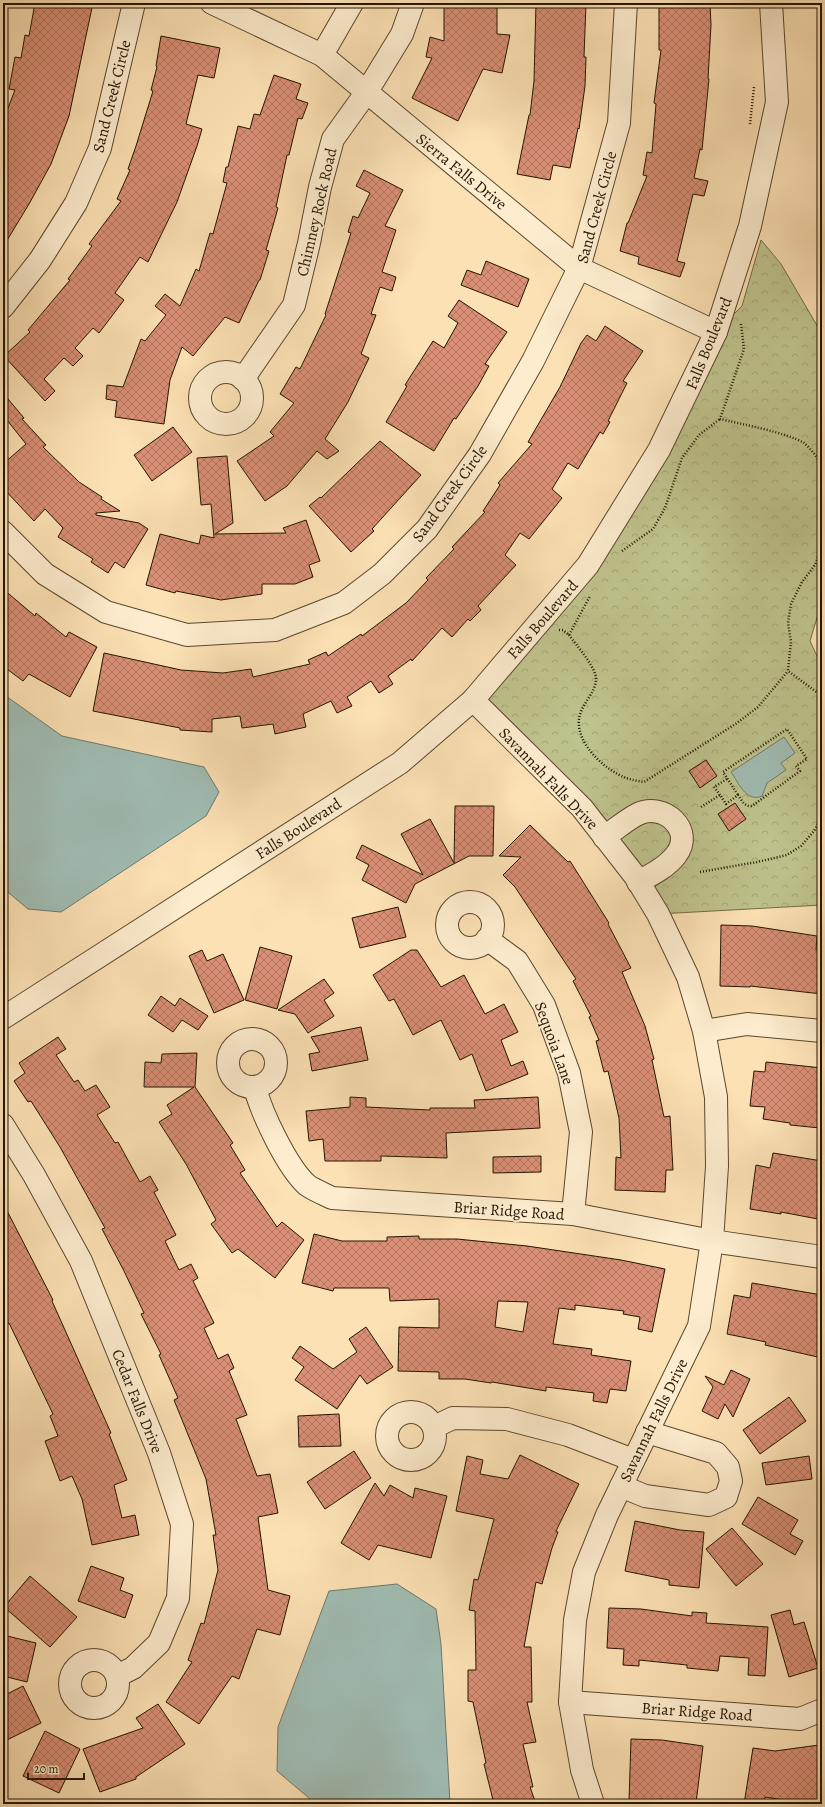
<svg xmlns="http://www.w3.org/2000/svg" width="825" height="1807" viewBox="0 0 825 1807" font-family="Alegreya,serif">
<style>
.forest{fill:url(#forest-crowns);stroke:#726c46}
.water{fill:#a0bcb3;stroke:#6e796b}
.building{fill:url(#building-cross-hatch);stroke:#241400;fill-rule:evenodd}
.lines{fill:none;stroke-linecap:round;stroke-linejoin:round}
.minor-casing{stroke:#5a472d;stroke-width:24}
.path{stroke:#241400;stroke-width:2.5;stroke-dasharray:1 2;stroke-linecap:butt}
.minor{stroke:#fdecce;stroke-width:22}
.labels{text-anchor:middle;stroke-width:3.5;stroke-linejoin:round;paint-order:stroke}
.street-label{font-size:16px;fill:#241400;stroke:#fdecce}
</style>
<defs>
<pattern id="forest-crowns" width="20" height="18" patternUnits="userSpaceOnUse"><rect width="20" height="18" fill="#bfc38d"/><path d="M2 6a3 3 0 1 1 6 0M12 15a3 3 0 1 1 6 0" fill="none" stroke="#a4a778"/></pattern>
<pattern id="building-cross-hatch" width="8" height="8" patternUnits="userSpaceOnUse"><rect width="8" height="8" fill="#da8f76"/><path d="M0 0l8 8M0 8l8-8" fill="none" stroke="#b1745e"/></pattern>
</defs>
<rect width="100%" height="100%" fill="#fce1b4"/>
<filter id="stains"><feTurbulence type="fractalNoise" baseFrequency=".005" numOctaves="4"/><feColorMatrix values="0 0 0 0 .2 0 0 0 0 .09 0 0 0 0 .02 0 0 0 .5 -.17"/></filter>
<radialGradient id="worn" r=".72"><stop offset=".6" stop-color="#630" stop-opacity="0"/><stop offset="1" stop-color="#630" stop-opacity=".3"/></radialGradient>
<polygon class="forest" points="761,240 781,264 822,334 822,601 810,641 822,667 822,905 658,914 635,876 473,700 588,565 716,332 742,306"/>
<g class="water">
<polygon points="3,694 62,736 204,767 219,792 206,816 61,912 28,909 3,888"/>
<path d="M784,737L795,753L781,763L786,770L767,783L762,796C746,803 738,782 731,772Z"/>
<polygon points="397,1584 436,1609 441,1644 450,1804 316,1804 277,1771 278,1727 329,1591"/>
</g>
<g class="building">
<polygon points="35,3 93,3 69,116 51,164 29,204 3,247 3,121 15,90 9,89 15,57 21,58 25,35 29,36"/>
<polygon points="444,3 497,3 497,34 510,35 502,73 483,69 458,121 412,98 432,58 426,57 430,37 444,41"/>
<polygon points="536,3 586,3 584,57 586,57 585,86 579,129 578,128 570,168 553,165 550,180 517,174 529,115 530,115 534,81"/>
<polygon points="659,3 710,3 711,25 708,79 709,79 702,150 700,149 694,178 708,181 704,196 693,194 677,261 685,263 680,277 638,264 639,257 620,251 627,223 628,223 647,176 643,175 647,152 652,153 656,104 654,103 661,50 659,50"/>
<polygon points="161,36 220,48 214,78 198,75 186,124 202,129 197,146 177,202 148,262 140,257 115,293 124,300 99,333 93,328 75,348 83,356 73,366 64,358 44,379 55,391 45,401 4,356 30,332 28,330 70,280 68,279 92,246 89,244 121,201 117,199 130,170 128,169 136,146 153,91 151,90 157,67 156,66"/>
<polygon points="274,75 301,84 296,99 308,103 302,119 298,118 289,155 287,155 276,207 278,208 266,250 269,251 260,280 259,280 239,323 225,317 193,356 182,347 170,380 164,424 115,417 117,401 106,399 107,385 123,387 141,339 145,341 166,315 155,306 165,294 180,306 196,269 199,271 210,233 213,234 227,183 223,182 226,167 228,167 238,126 250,129 254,114 260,115"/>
<polygon points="364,170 403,190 385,226 396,230 382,272 396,277 392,291 380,287 371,314 376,315 361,354 369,358 348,402 325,439 339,451 327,459 317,451 287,486 265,501 237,461 274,436 270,432 294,403 280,394 296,367 300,369 326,315 325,314 351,233 348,232 353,216 358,218 370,193 356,186"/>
<polygon points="486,261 529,279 518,307 461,285 467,270 481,275"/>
<polygon points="459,300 507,332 485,364 489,366 478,386 456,419 454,418 434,451 386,422 407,386 405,385 433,341 444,348 458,323 448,316"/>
<polygon points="605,326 643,351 623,381 627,383 608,421 610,422 603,434 600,432 578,469 568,463 552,489 562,498 529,539 520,533 505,555 516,565 478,606 481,610 470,621 468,619 452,637 442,628 412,661 411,659 388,676 393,684 379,693 371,681 347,697 352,706 337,713 331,701 303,714 306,727 275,734 273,724 242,728 240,716 212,719 212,732 180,730 180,728 93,711 104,653 181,670 223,673 251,669 253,677 310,664 308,660 326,652 328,656 361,634 362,636 406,603 428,580 426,578 454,549 452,547 485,512 483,511 500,485 498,483 532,444 528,442 560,387 581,343 587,335 596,341"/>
<polygon points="3,393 24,418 22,419 46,445 43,447 79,482 102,497 101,499 120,511 96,513 96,515 139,523 148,529 124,568 115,562 108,573 91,562 93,559 58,537 63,528 45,509 34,521 3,488 3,464 26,444 3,415"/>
<polygon points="173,427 192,452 152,481 134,455"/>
<polygon points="380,441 421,475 372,529 374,531 351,552 309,506 320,497 321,498"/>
<polygon points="227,456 233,523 215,534 286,533 283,528 306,520 320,561 309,565 313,577 295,584 262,584 262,594 221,600 176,591 175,593 146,585 160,534 199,544 201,535 214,538 211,504 201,505 197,458"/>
<polygon points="3,589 35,616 36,613 66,637 69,632 97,647 70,697 29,674 23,681 3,666"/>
<polygon points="706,760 717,776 700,788 689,771"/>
<polygon points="735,803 746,819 729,831 718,814"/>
<polygon points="455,806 494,806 493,856 469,856 415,884 406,903 362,880 369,865 356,858 362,845 423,875 401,834 430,819 454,863"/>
<polygon points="530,825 568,862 570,861 609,923 608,924 631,968 622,972 645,1026 654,1059 652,1060 664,1117 670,1116 673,1170 666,1170 665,1192 615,1190 616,1157 621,1158 619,1118 608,1071 604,1072 596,1041 599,1040 589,1017 591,1016 573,981 576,979 515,887 503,875 521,857 499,856"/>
<polygon points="398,907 406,937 360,948 352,918"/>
<polygon points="721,925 752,926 817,936 816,950 822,951 822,994 750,986 750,987 720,986"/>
<polygon points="260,947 292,956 277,1009 245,1000"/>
<polygon points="202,950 207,961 223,954 244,1000 214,1013 189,956"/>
<polygon points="411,950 417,950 441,987 464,975 485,1014 504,1004 518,1032 501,1040 511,1066 523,1061 528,1074 486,1091 472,1054 460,1060 441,1020 413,1035 394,999 389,1001 373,975"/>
<polygon points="324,979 334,993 324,1000 334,1016 308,1033 295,1014 278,1010"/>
<polygon points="161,996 175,1006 180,998 208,1016 198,1030 182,1020 173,1032 148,1015"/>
<polygon points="361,1027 368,1060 312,1071 309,1054 320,1052 311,1037"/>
<polygon points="58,1037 66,1049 56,1055 74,1082 78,1080 85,1091 96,1085 110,1107 97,1115 115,1143 118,1142 140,1182 150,1176 158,1190 154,1192 176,1235 165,1241 179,1270 191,1264 198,1278 193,1281 214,1323 204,1328 218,1359 228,1354 234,1368 229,1371 247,1415 236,1419 257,1476 270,1474 278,1513 258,1517 268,1590 290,1596 280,1635 257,1629 239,1679 232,1676 199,1724 166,1702 192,1662 188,1660 201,1623 204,1624 218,1570 213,1535 216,1535 206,1479 174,1400 178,1398 159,1355 161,1354 141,1314 144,1313 124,1271 102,1229 105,1228 60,1147 31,1101 28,1102 14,1081 25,1073 19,1063"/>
<polygon points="197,1053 195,1087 233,1143 230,1145 245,1170 240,1173 277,1227 282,1222 304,1240 275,1278 238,1249 232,1253 211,1224 216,1220 186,1164 159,1122 172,1114 167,1105 194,1087 144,1087 145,1062 161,1063 162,1054"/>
<polygon points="766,1062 822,1068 820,1128 790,1125 790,1123 763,1119 765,1107 750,1106 754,1071 765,1072"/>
<polygon points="350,1097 366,1098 366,1107 430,1110 430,1108 475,1108 474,1100 538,1097 540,1128 446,1133 447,1158 381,1156 381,1161 325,1161 323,1139 309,1141 306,1111 350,1107"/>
<polygon points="773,1153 822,1161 822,1197 818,1219 781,1212 781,1214 750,1209 756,1165 770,1168"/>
<polygon points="541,1156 541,1172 493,1173 493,1157"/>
<polygon points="3,1203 53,1300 52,1301 111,1433 109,1434 127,1480 114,1485 122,1518 135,1515 139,1535 92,1545 82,1499 72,1476 60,1481 45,1441 58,1436 50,1416 53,1414 9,1323 3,1326"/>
<path d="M314,1234L342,1241H387V1237L419,1236V1239H457L527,1246L621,1260L665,1269L652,1332L638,1329L640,1317L623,1314L624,1311L575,1305V1310L559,1308L553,1344L592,1349L591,1355L631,1361L626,1391L610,1389L607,1403L593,1401L594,1393L546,1387V1391L492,1382L491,1383L465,1379H439V1372L398,1371L399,1327L439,1328V1299L390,1301L389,1288H334L333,1291L302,1283ZM498,1301L528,1302L523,1332L495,1327Z"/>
<polygon points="752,1283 822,1295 822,1358 765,1345 766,1342 727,1334 734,1295 750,1298"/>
<polygon points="366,1327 393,1367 367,1384 360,1375 337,1409 295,1380 304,1367 292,1358 300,1346 333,1369 357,1352 349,1339"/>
<polygon points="731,1370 750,1379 733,1417 725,1404 718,1419 702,1411 713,1387 705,1376 724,1385"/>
<polygon points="789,1397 806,1421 760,1454 743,1430"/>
<polygon points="339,1414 341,1446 299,1447 298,1416"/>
<polygon points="354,1451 371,1478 325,1509 307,1482"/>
<polygon points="520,1455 579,1484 556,1531 558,1532 552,1548 542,1584 536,1582 524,1647 531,1647 532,1702 527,1702 536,1742 523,1744 533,1787 530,1787 536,1804 494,1804 484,1764 486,1763 473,1702 468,1701 468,1670 476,1670 475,1611 469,1610 474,1579 478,1580 494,1519 456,1511 467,1456 483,1460 480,1474 508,1479"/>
<polygon points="809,1456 812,1479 766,1485 762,1463"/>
<polygon points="375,1483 384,1496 390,1485 413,1498 415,1488 447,1496 431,1558 378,1545 369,1560 341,1543"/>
<polygon points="758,1497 798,1520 790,1534 803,1541 795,1555 742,1524"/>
<polygon points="635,1521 680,1530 704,1532 699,1588 669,1585 669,1580 625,1571"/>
<polygon points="732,1528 763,1564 736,1586 706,1549"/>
<polygon points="91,1566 124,1578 120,1590 133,1595 125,1618 78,1601"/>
<polygon points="30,1576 77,1617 50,1647 4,1607"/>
<polygon points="609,1608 641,1609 692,1616 692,1612 707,1613 706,1623 768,1627 765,1676 748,1675 749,1658 720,1656 718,1671 687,1668 687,1665 639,1660 639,1666 623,1665 624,1649 607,1648"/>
<polygon points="790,1610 794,1625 804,1622 818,1668 789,1677 771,1615"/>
<polygon points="3,1635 36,1643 27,1682 3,1676"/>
<polygon points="23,1686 41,1723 3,1742 3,1696"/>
<polygon points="158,1704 185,1744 136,1777 136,1779 100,1792 83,1749 143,1728 136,1718"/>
<polygon points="45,1731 80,1749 59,1793 23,1776"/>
<polygon points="631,1739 662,1740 703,1746 696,1803 660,1799 660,1802 629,1801"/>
<polygon points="819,1745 822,1764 822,1804 796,1804 796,1802 765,1797 764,1804 744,1804 753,1748 775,1751"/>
</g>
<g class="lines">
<g class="minor-casing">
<g id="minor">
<polyline points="212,3 322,55 579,268 716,332"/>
<polyline points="322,55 352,3"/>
<polyline points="3,307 40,260 76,203 100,148 134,3"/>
<circle cx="226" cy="398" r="26"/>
<polyline points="243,379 294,305 309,243 320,187 333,139 366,93 402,34 413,3"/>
<polyline points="3,532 45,574 106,612 187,635 275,630 344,603 382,574 427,529 480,454 533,361 579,268 619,123 626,3"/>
<polyline points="473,700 582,808 635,876 658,914 688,977 704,1031 716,1097 717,1166 712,1241 699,1326 607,1515 584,1572 575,1620 570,1702 582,1770 593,1804"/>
<path d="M604,837C615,830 626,820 638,814C664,802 695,830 676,855C667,867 651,875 638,882"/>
<circle cx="470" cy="925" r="23"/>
<polyline points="487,939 517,961 544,1005 569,1073 581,1132 573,1214"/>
<polyline points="3,1018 400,763 473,700 588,565 659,450 716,332 750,226 777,102 771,3"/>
<polyline points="704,1031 747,1024 822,1031"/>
<circle cx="252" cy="1063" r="24"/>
<path d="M255,1088C262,1114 287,1167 307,1185C314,1190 324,1194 332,1198L573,1214L712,1241L822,1257"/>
<polyline points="3,1125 34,1175 81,1261 159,1453 182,1524 178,1598 159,1643 133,1668 117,1676"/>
<circle cx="411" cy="1436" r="24"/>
<polyline points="434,1427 453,1418 507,1419 568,1435 633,1460"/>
<polyline points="621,1486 645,1496 709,1505 726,1497 731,1481 728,1467 716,1453 647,1432"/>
<circle cx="94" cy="1684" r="24"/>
<polyline points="570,1702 800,1719 822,1710"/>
</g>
</g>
<g class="path">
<polyline points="750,124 754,87"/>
<path d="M741,324L744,349L720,419C741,424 788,433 804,443C811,449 820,460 822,468"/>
<polyline points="822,546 815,565 802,582 791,604 788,623 791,641 788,671 822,696"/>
<polyline points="622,551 653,529 665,508 682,458 699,435 720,419"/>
<polyline points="559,630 563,630 569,635 590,596"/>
<path d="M569,635C576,645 597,668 596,680C595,694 581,704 579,719C576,744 605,770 626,778C632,780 638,781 644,782L737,723L758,707L788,671"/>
<polyline points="720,795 714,787 727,779"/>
<path d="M701,807L720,795L726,804L738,795C742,801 745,807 752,806L800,771L796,766L807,759L787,729L723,772L738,795"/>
<polyline points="700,872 757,862 787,855 801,846 814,831 822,817"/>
</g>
<use href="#minor" class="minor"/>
</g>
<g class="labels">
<g class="street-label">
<text transform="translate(111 96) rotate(-76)" y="6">Sand Creek Circle</text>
<text transform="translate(462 171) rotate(39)" y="6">Sierra Falls Drive</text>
<text transform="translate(596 207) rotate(-75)" y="6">Sand Creek Circle</text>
<text transform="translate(316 212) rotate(-77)" y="6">Chimney Rock Road</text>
<text transform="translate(708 343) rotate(-68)" y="6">Falls Boulevard</text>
<text transform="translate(449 493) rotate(-54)" y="6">Sand Creek Circle</text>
<text transform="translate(542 619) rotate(-49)" y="6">Falls Boulevard</text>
<text transform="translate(549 778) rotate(46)" y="6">Savannah Falls Drive</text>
<text transform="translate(298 828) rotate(-33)" y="6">Falls Boulevard</text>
<text transform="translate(555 1043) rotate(70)" y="6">Sequoia Lane</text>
<text transform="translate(509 1210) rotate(4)" y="6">Briar Ridge Road</text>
<text transform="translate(138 1401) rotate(68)" y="6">Cedar Falls Drive</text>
<text transform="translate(653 1420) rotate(-64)" y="6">Savannah Falls Drive</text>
<text transform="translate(697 1711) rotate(4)" y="6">Briar Ridge Road</text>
</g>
</g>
<rect width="825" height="1807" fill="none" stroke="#fce1b4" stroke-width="16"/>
<rect x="4" y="4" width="817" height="1799" fill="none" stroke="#241400" stroke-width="2"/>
<rect x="8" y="8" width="809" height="1791" fill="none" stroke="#241400"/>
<path d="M28 1773v6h56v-6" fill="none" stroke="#241400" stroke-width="2"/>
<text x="34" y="1773" font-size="12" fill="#241400" stroke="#fdecce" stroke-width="3" paint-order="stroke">20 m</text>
<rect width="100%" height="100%" filter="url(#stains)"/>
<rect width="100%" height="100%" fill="url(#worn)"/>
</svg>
